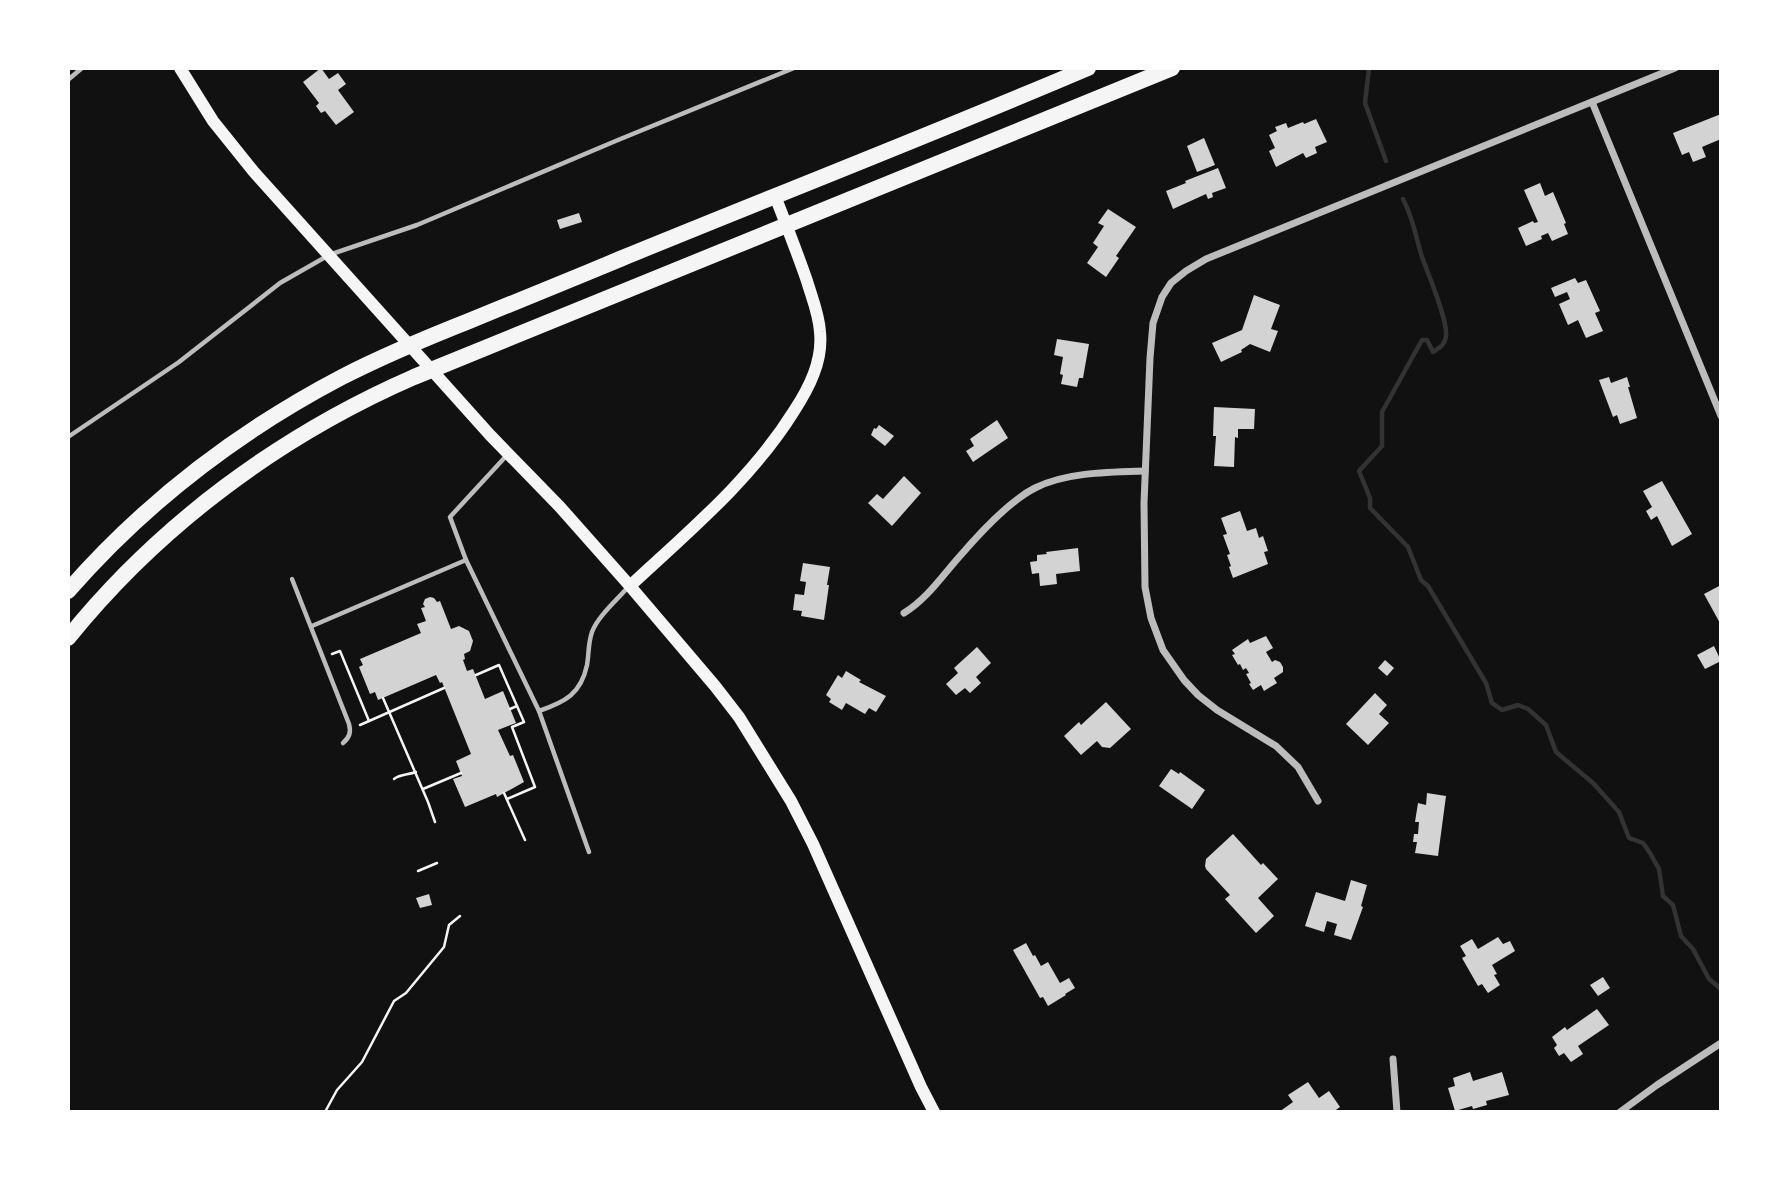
<svg xmlns="http://www.w3.org/2000/svg" width="1789" height="1180" viewBox="0 0 1789 1180" font-family="Spectral,serif">
<style>
.lines{fill:none;stroke-linecap:round;stroke-linejoin:round}
.stream{stroke:#333;stroke-width:4.5}
.building{fill:#d3d3d3}
.path{stroke:#f5f5f5;stroke-width:2.5}
.service{stroke:#bcbcbc;stroke-width:4.5}
.minor{stroke:#bcbcbc;stroke-width:7}
.secondary{stroke:#f5f5f5;stroke-width:12}
.trunk{stroke:#f5f5f5;stroke-width:16}
</style>
<rect width="100%" height="100%" fill="#111"/>
<g class="lines">
<g class="stream">
<polyline points="1369,68 1365,103 1386,161"/>
<path d="M1403,199C1414,220 1415,235 1422,257C1428,274 1448,320 1446,336C1445,345 1439,348 1433,352L1427,340H1422L1382,412V446L1359,471L1370,498V508L1408,547L1421,580L1428,586L1486,683L1492,703L1502,710L1518,705L1528,709L1546,725L1556,752L1593,783L1619,812L1629,838L1643,843L1650,853L1659,869L1663,896L1673,905L1681,936L1693,949L1709,979L1721,989"/>
</g>
</g>
<g class="building">
<polygon points="321,68 329,79 338,73 346,84 338,90 354,112 336,125 325,111 321,113 316,106 319,103 303,82"/>
<polygon points="1721,114 1721,139 1702,147 1706,157 1693,162 1689,152 1682,155 1673,133"/>
<polygon points="1316,119 1327,142 1315,147 1317,153 1306,158 1303,153 1276,167 1269,151 1275,148 1269,135 1277,131 1275,127 1286,123 1288,128 1303,122 1304,124"/>
<polygon points="1204,138 1215,165 1197,172 1187,146"/>
<polygon points="1218,168 1226,188 1212,193 1213,197 1208,199 1206,194 1173,209 1166,191 1186,183 1185,181"/>
<polygon points="1540,183 1545,196 1553,192 1566,223 1564,224 1568,234 1552,241 1548,233 1541,236 1542,239 1526,246 1518,228 1533,221 1534,223 1538,222 1524,190"/>
<polygon points="1108,209 1136,227 1116,256 1119,258 1106,277 1087,263 1098,247 1093,243 1104,226 1098,223"/>
<polygon points="579,213 582,222 560,229 557,220"/>
<polygon points="1575,278 1578,283 1586,280 1600,311 1595,313 1603,331 1586,338 1578,320 1568,325 1559,304 1570,299 1567,292 1555,297 1551,288"/>
<polygon points="1254,295 1280,305 1271,329 1278,331 1270,352 1250,344 1241,350 1242,352 1221,362 1212,343 1242,330"/>
<polygon points="1057,339 1089,344 1083,378 1079,378 1077,387 1061,384 1063,375 1060,374 1063,357 1054,355"/>
<polygon points="1609,377 1611,383 1627,377 1630,387 1628,387 1637,418 1620,424 1617,415 1613,417 1599,380"/>
<polygon points="1214,407 1255,409 1254,429 1238,429 1238,438 1235,437 1234,467 1214,466 1216,436 1213,436"/>
<polygon points="997,420 1008,438 973,462 966,451 974,446 970,439"/>
<polygon points="879,425 894,436 885,446 871,435 874,428 876,429"/>
<polygon points="904,476 921,493 892,526 868,503 877,494 883,499"/>
<polygon points="1662,481 1692,534 1672,546 1657,516 1651,520 1646,511 1652,507 1643,491"/>
<polygon points="1240,511 1247,531 1256,528 1259,538 1263,536 1268,551 1264,552 1268,564 1233,578 1229,567 1231,566 1227,555 1230,554 1223,535 1227,534 1221,518"/>
<polygon points="1078,548 1080,571 1056,574 1057,584 1040,586 1039,573 1032,574 1030,562 1037,561 1037,555 1047,554 1046,552"/>
<polygon points="803,563 830,567 827,585 829,585 824,620 801,616 802,611 793,610 795,594 804,595 806,582 800,581"/>
<polygon points="1721,585 1721,625 1704,594"/>
<polygon points="430,597 434,598 437,602 440,601 451,629 459,626 469,631 473,641 470,651 464,654 465,659 463,660 467,671 473,669 485,699 503,691 516,723 498,730 510,756 513,755 524,782 497,797 496,794 465,807 453,779 462,776 456,761 471,754 442,682 440,683 436,675 378,700 375,692 370,694 359,667 363,665 360,659 421,633 417,624 426,621 421,608 425,607 423,604 425,599"/>
<polygon points="1266,636 1273,648 1266,652 1272,662 1275,660 1280,662 1283,667 1283,672 1274,678 1277,683 1264,691 1261,685 1253,690 1249,684 1251,683 1246,674 1249,673 1246,668 1243,670 1240,664 1238,665 1232,655 1235,654 1232,650 1248,639 1250,643"/>
<polygon points="1714,646 1721,661 1705,669 1697,655"/>
<polygon points="977,647 991,663 976,677 981,683 970,693 965,688 956,695 946,684 958,673 954,668"/>
<polygon points="1385,660 1394,668 1387,676 1378,668"/>
<polygon points="846,671 861,680 859,682 886,696 876,712 869,708 865,714 846,703 842,710 829,702 831,699 826,695 838,675 842,678"/>
<polygon points="1375,693 1387,705 1379,714 1389,723 1368,745 1346,724"/>
<polygon points="1106,702 1131,729 1110,748 1102,747 1097,741 1081,755 1064,736 1079,722 1081,725"/>
<polygon points="1171,769 1179,774 1180,772 1205,790 1192,809 1159,786"/>
<polygon points="1427,793 1446,796 1438,856 1415,853 1417,842 1413,842 1414,834 1418,834 1419,822 1415,822 1418,803 1426,805"/>
<polygon points="1233,834 1261,865 1263,863 1278,879 1258,898 1274,916 1256,933 1225,899 1230,895 1206,869 1205,866 1206,859"/>
<polygon points="1351,880 1367,885 1361,906 1363,907 1351,940 1334,935 1337,924 1327,921 1324,932 1305,926 1316,892 1345,901"/>
<polygon points="429,894 432,905 420,908 416,898"/>
<polygon points="1498,937 1503,944 1510,941 1515,951 1492,965 1497,974 1494,975 1500,985 1488,993 1482,984 1478,986 1462,958 1466,956 1460,946 1472,939 1478,949"/>
<polygon points="1026,943 1033,956 1035,955 1041,966 1048,962 1060,983 1069,978 1075,988 1065,994 1066,995 1048,1006 1043,997 1040,998 1013,950"/>
<polygon points="1603,977 1610,988 1598,996 1590,985"/>
<polygon points="1597,1009 1609,1025 1578,1046 1583,1054 1571,1062 1564,1053 1559,1056 1554,1048 1557,1045 1552,1037 1565,1027 1567,1030"/>
<polygon points="1470,1072 1473,1081 1502,1072 1509,1095 1486,1101 1487,1105 1473,1109 1472,1106 1455,1111 1448,1088 1455,1086 1453,1078"/>
<polygon points="1308,1082 1319,1098 1329,1091 1340,1107 1333,1112 1279,1112 1293,1102 1288,1095"/>
</g>
<g class="lines">
<g class="path">
<polyline points="332,654 340,651 369,721"/>
<polyline points="476,675 499,665 517,706 510,709"/>
<polyline points="383,698 428,802 435,822"/>
<polyline points="360,725 444,688"/>
<path d="M394,779C400,774 408,775 416,772"/>
<polyline points="423,789 461,773"/>
<polyline points="504,793 525,840"/>
<polyline points="507,799 535,787 512,727 524,722 517,706"/>
<polyline points="418,871 437,863"/>
<polyline points="325,1112 337,1090 362,1062 394,1001 406,993 444,947 449,925 460,916"/>
</g>
<g class="service">
<polyline points="68,77 69,79 82,68"/>
<polyline points="68,437 179,362 280,283 329,255 417,225 618,140 794,68"/>
<polyline points="508,454 450,517 466,560 539,711 589,852"/>
<path d="M292,579L349,724C351,732 350,737 343,743"/>
<polyline points="312,626 466,560"/>
<path d="M539,711C565,702 581,694 587,665C589,654 588,643 592,632C598,616 618,599 629,586"/>
</g>
<g class="minor">
<polyline points="1592,102 1721,416"/>
<path d="M904,613C927,599 942,576 960,556C979,534 1009,501 1035,488C1066,472 1111,472 1145,471"/>
<polyline points="1318,801 1298,767 1276,746 1217,710 1198,695 1184,680 1163,650 1151,618 1145,587 1144,503 1150,358 1153,323 1162,297 1171,283 1186,271 1206,259 1675,68"/>
<polyline points="1393,1059 1397,1112"/>
<polyline points="1620,1112 1657,1085 1721,1043"/>
</g>
<g class="secondary">
<polyline points="180,68 213,121 254,172 490,435 560,507 630,586 715,686 739,717 791,801 813,844 921,1087 934,1112"/>
<path d="M630,586C689,531 751,480 794,411C809,388 823,361 820,332C819,314 812,298 807,281C797,252 786,224 775,196"/>
</g>
<g class="trunk">
<path d="M68,591C145,503 239,431 342,377C383,356 426,338 469,321C520,300 570,280 620,259C776,195 933,134 1088,68"/>
<path d="M68,638C160,524 281,435 414,377L1172,68"/>
</g>
</g>
<rect width="1789" height="1180" fill="none" stroke="#ffffff" stroke-width="140"/>
</svg>
